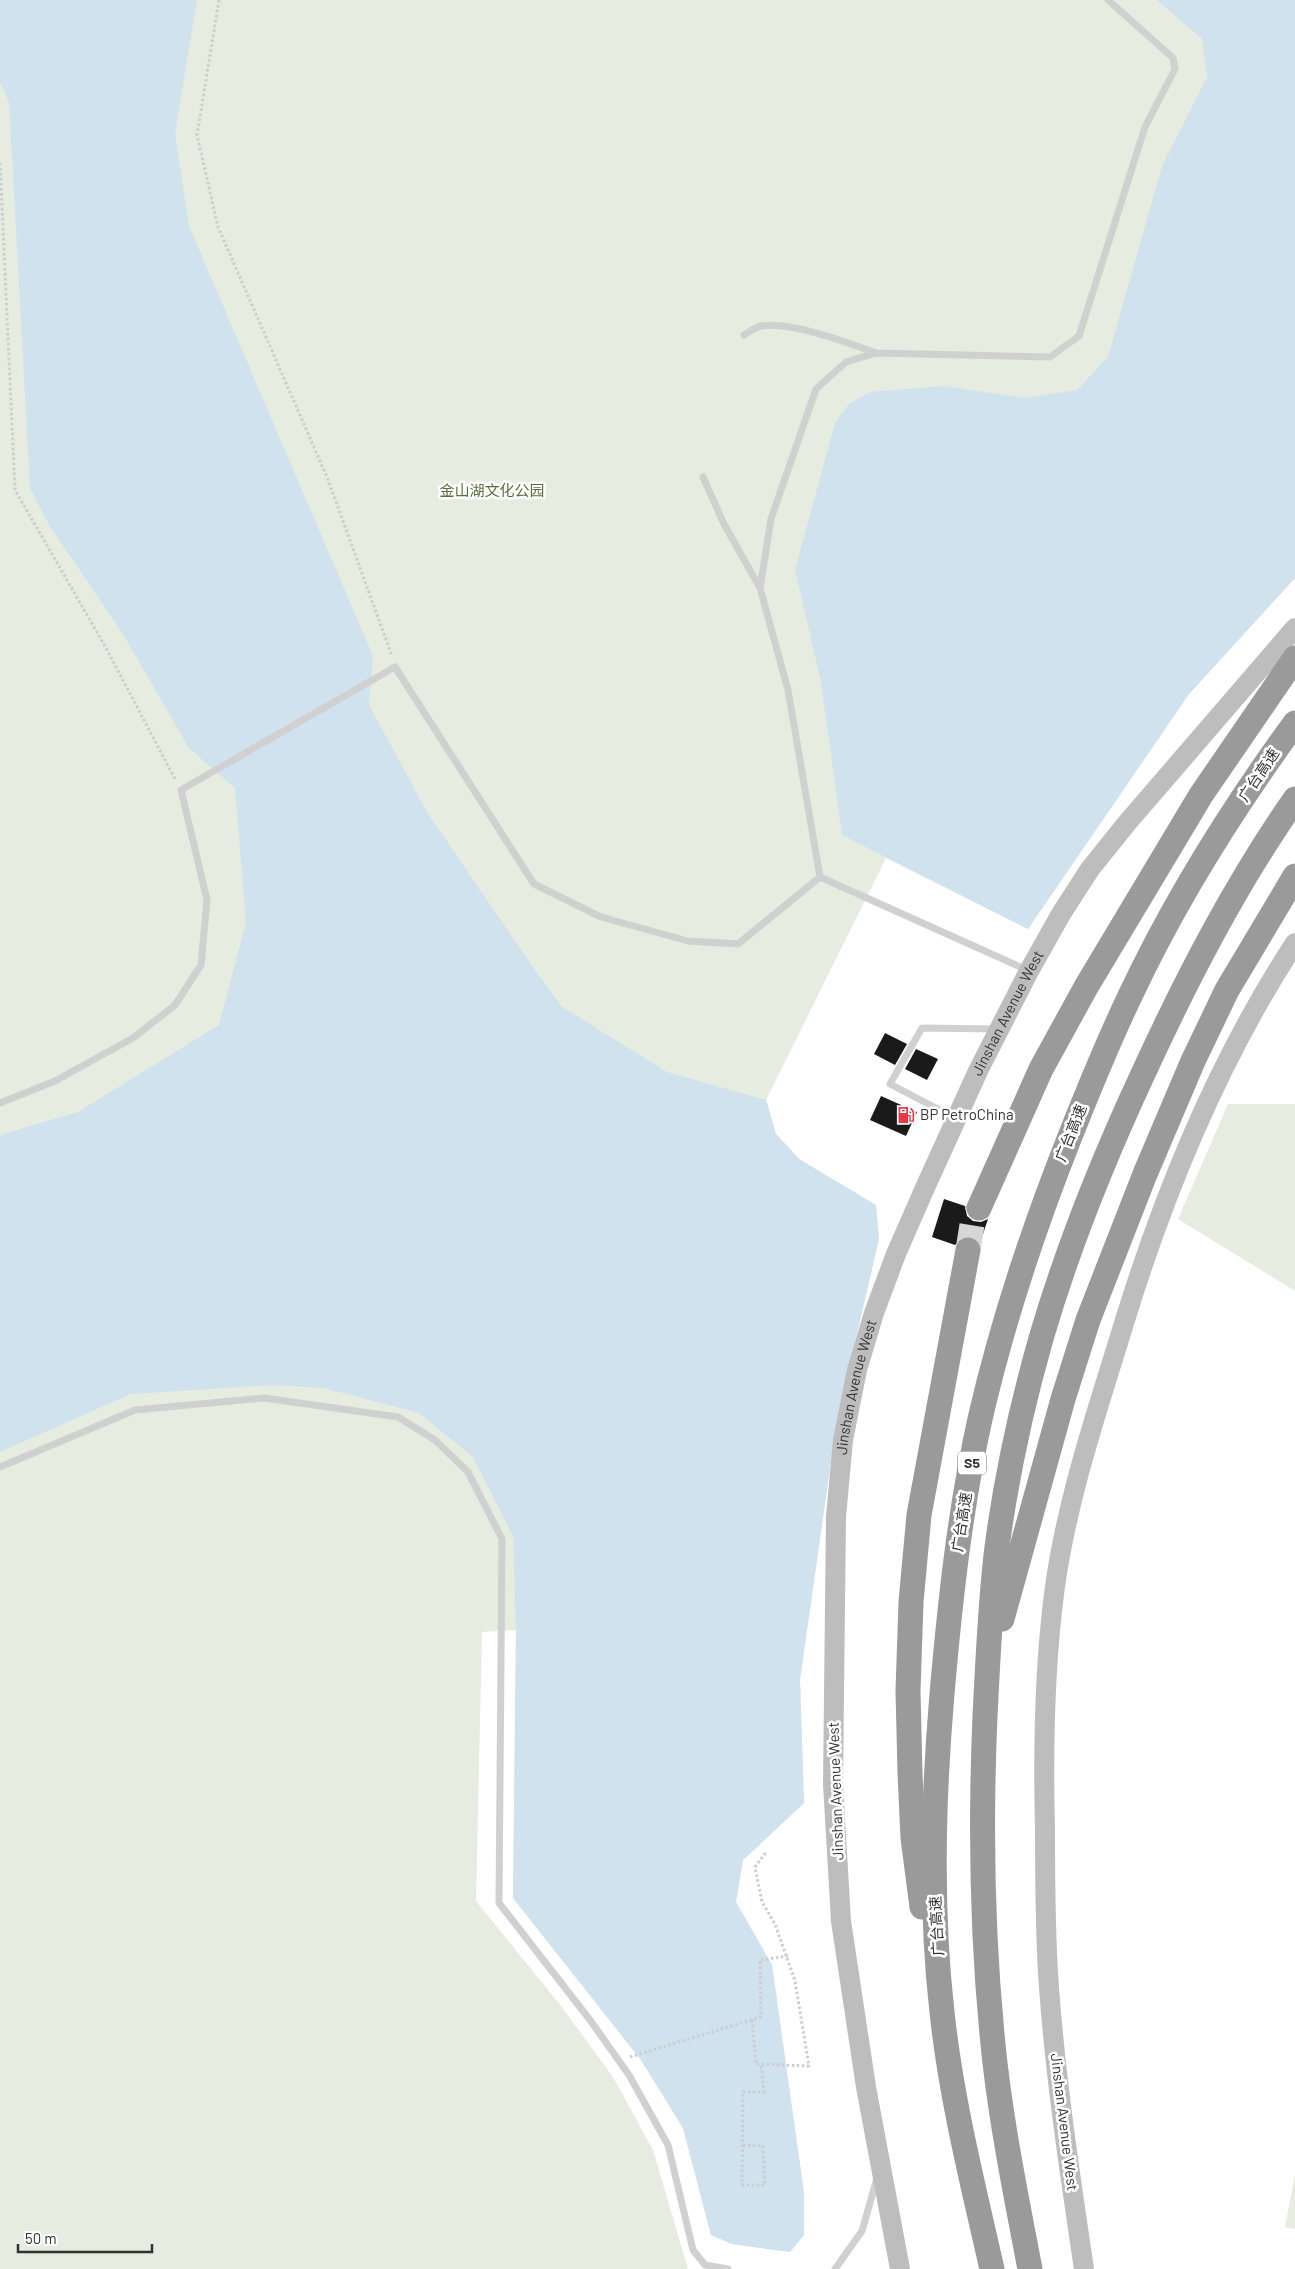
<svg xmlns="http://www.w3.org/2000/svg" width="1295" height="2269" viewBox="0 0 1295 2269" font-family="Barlow,'Noto Sans SC',sans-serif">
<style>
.green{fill:#e6ecdf}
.water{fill:#cfe2ee}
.building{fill:#1a1a1a}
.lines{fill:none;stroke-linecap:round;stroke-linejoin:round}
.highway-tunnel{stroke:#d6d6d6;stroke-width:25;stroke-dasharray:25 12;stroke-linecap:butt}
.path{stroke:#cdcdcd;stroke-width:3;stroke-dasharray:2.5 2.5;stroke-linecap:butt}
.lane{stroke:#d0d0d0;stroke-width:7}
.secondary{stroke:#bdbdbd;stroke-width:20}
.highway{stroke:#9a9a9a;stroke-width:25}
.labels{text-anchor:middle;stroke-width:5;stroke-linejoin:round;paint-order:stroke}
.shield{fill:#fff;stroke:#707070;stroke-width:1}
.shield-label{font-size:14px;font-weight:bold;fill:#333}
.park-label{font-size:15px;fill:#56703f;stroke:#fff}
.street-label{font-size:15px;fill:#333;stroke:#fff}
.poi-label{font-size:15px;fill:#333;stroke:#fff;text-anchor:start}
</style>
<rect width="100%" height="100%" fill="#fff"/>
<g class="green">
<polygon points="0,0 1295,0 1295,578 1189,694 1028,929 886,858 766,1100 776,1134 799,1159 876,1205 879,1239 837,1419 800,1680 804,1803 743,1860 736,1902 772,1965 804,2193 804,2235 790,2252 732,2244 711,2235 683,2128 641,2060 513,1898 516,1630 482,1632 476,1901 561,2006 613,2077 653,2150 688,2269 0,2269"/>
<polygon points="1228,1104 1295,1104 1295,1291 1178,1219"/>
<polygon points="1295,2174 1295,2229 1285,2227"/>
</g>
<g class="water">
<polygon points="0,0 197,0 175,134 189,226 373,656 369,705 427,812 530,963 561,1006 667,1072 766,1100 776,1134 799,1159 876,1205 879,1239 837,1419 800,1680 804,1803 743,1860 736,1902 772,1965 804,2193 804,2235 790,2252 732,2244 711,2235 683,2128 641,2060 513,1898 516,1630 513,1536 473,1457 419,1413 324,1388 272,1385 131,1394 0,1452 0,1135 78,1112 219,1025 246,922 235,788 189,748 123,634 49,525 30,488 9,102 0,82"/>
<polygon points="1157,0 1295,0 1295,578 1189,694 1028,929 842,835 821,682 795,570 835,423 849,404 870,392 944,386 1024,398 1077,390 1108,357 1162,166 1207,77 1202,39"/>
</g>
<g class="building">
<polygon points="885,1033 907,1044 895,1065 874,1054"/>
<polygon points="916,1049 938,1059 927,1080 905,1069"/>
<polygon points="881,1096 917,1112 906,1136 870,1120"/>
<polygon points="944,1199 965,1206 967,1216 973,1221 981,1222 988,1219 980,1243 977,1239 970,1236 963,1237 955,1245 932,1237"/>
</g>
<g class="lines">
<polyline class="highway-tunnel" points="968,1250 972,1225 979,1208"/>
<g class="path">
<polyline points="219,0 197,135 218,227 327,477 392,656"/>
<polyline points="0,163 15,490 105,646 176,781"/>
<polyline points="752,2020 756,2064 809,2066 795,1981 775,1924 762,1902 755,1867 767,1851"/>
<polyline points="630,2057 761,2017 760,1960 788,1956"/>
<polyline points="743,2145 763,2146 765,2185 742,2185 743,2092 764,2092 761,2064"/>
</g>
<g class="lane">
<path d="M744,335C749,332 756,327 761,326C791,321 848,343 876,353"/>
<polyline points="703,477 724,524 760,588"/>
<polyline points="820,877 1027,970"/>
<polyline points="0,1103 55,1081 133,1038 175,1005 201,965 207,900 181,790 395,667 534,884 601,917 688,941 738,944 820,877 788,690 760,588 771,519 816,389 846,362 876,353 1050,357 1079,336 1145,127 1175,69 1173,58 1108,0"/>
<polyline points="955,1118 890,1084 922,1028 997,1029"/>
<polyline points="0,1467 135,1410 264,1398 398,1417 435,1440 468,1472 502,1539 499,1903 590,2020 629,2075 668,2145 693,2250 705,2265 728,2269"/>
<polyline points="835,2269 862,2231 877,2178"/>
</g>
<g class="secondary">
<path id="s1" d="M900,2269L866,2087L841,1921L833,1784L836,1517L843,1440L857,1370L874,1313L896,1254L924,1190L978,1071L1029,971L1061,914L1090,869L1127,823L1295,628"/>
<path d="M1084,2269C1070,2175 1056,2082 1049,1988C1045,1935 1045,1882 1045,1829C1043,1750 1044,1672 1054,1594C1066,1500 1098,1409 1125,1320C1166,1187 1219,1059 1295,943"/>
</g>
<g class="highway">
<polyline points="979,1208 1041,1069 1086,987 1201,795 1295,658"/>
<polyline points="1002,1619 1063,1399 1088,1320 1145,1174 1193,1061 1227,990 1295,876"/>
<polyline points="922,1907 913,1838 910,1773 908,1691 911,1602 919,1515 968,1250"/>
<path d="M992,2269C973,2185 951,2098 942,2012C930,1907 933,1799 942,1694C950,1602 960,1509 980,1419C1002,1323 1033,1230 1069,1139C1088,1091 1108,1042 1130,996C1175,900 1233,808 1295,723"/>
<path d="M1030,2269C1017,2201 1003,2132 995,2063C982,1947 980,1833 985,1716C988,1660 990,1603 997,1547C1006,1479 1023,1401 1042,1335C1068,1247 1103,1160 1142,1076C1186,980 1234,887 1295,799"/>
</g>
</g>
<defs>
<g id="fuel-bare" transform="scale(1.35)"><path d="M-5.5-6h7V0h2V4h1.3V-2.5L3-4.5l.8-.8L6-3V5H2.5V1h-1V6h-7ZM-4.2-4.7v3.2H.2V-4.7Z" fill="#e63946" stroke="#fff" stroke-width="2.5" paint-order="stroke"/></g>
</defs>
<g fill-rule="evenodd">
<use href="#fuel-bare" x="906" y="1115"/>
</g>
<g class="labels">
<rect class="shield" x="958" y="1451.5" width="28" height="23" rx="4"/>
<g class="shield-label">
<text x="972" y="1468">S5</text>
</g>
<g class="park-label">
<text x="492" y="496">金山湖文化公园</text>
</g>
<g class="street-label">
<text transform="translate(1259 775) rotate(-56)" y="5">广台高速</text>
<text dy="5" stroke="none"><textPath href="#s1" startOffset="1294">Jinshan Avenue West</textPath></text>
<text transform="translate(1071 1133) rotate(-68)" y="5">广台高速</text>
<text dy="5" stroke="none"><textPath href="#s1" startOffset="889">Jinshan Avenue West</textPath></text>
<text transform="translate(962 1522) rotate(-81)" y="5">广台高速</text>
<text transform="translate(836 1791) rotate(-92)" y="5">Jinshan Avenue West</text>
<text transform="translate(937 1926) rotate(-93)" y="5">广台高速</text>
<text transform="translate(1064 2122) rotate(83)" y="5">Jinshan Avenue West</text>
</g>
<g class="poi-label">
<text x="920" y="1120">BP PetroChina</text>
</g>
</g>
<path d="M18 2244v8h134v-8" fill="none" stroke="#333333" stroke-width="2.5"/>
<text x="25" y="2244" font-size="15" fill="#333333" stroke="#ffffff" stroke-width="4" paint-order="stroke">50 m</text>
</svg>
